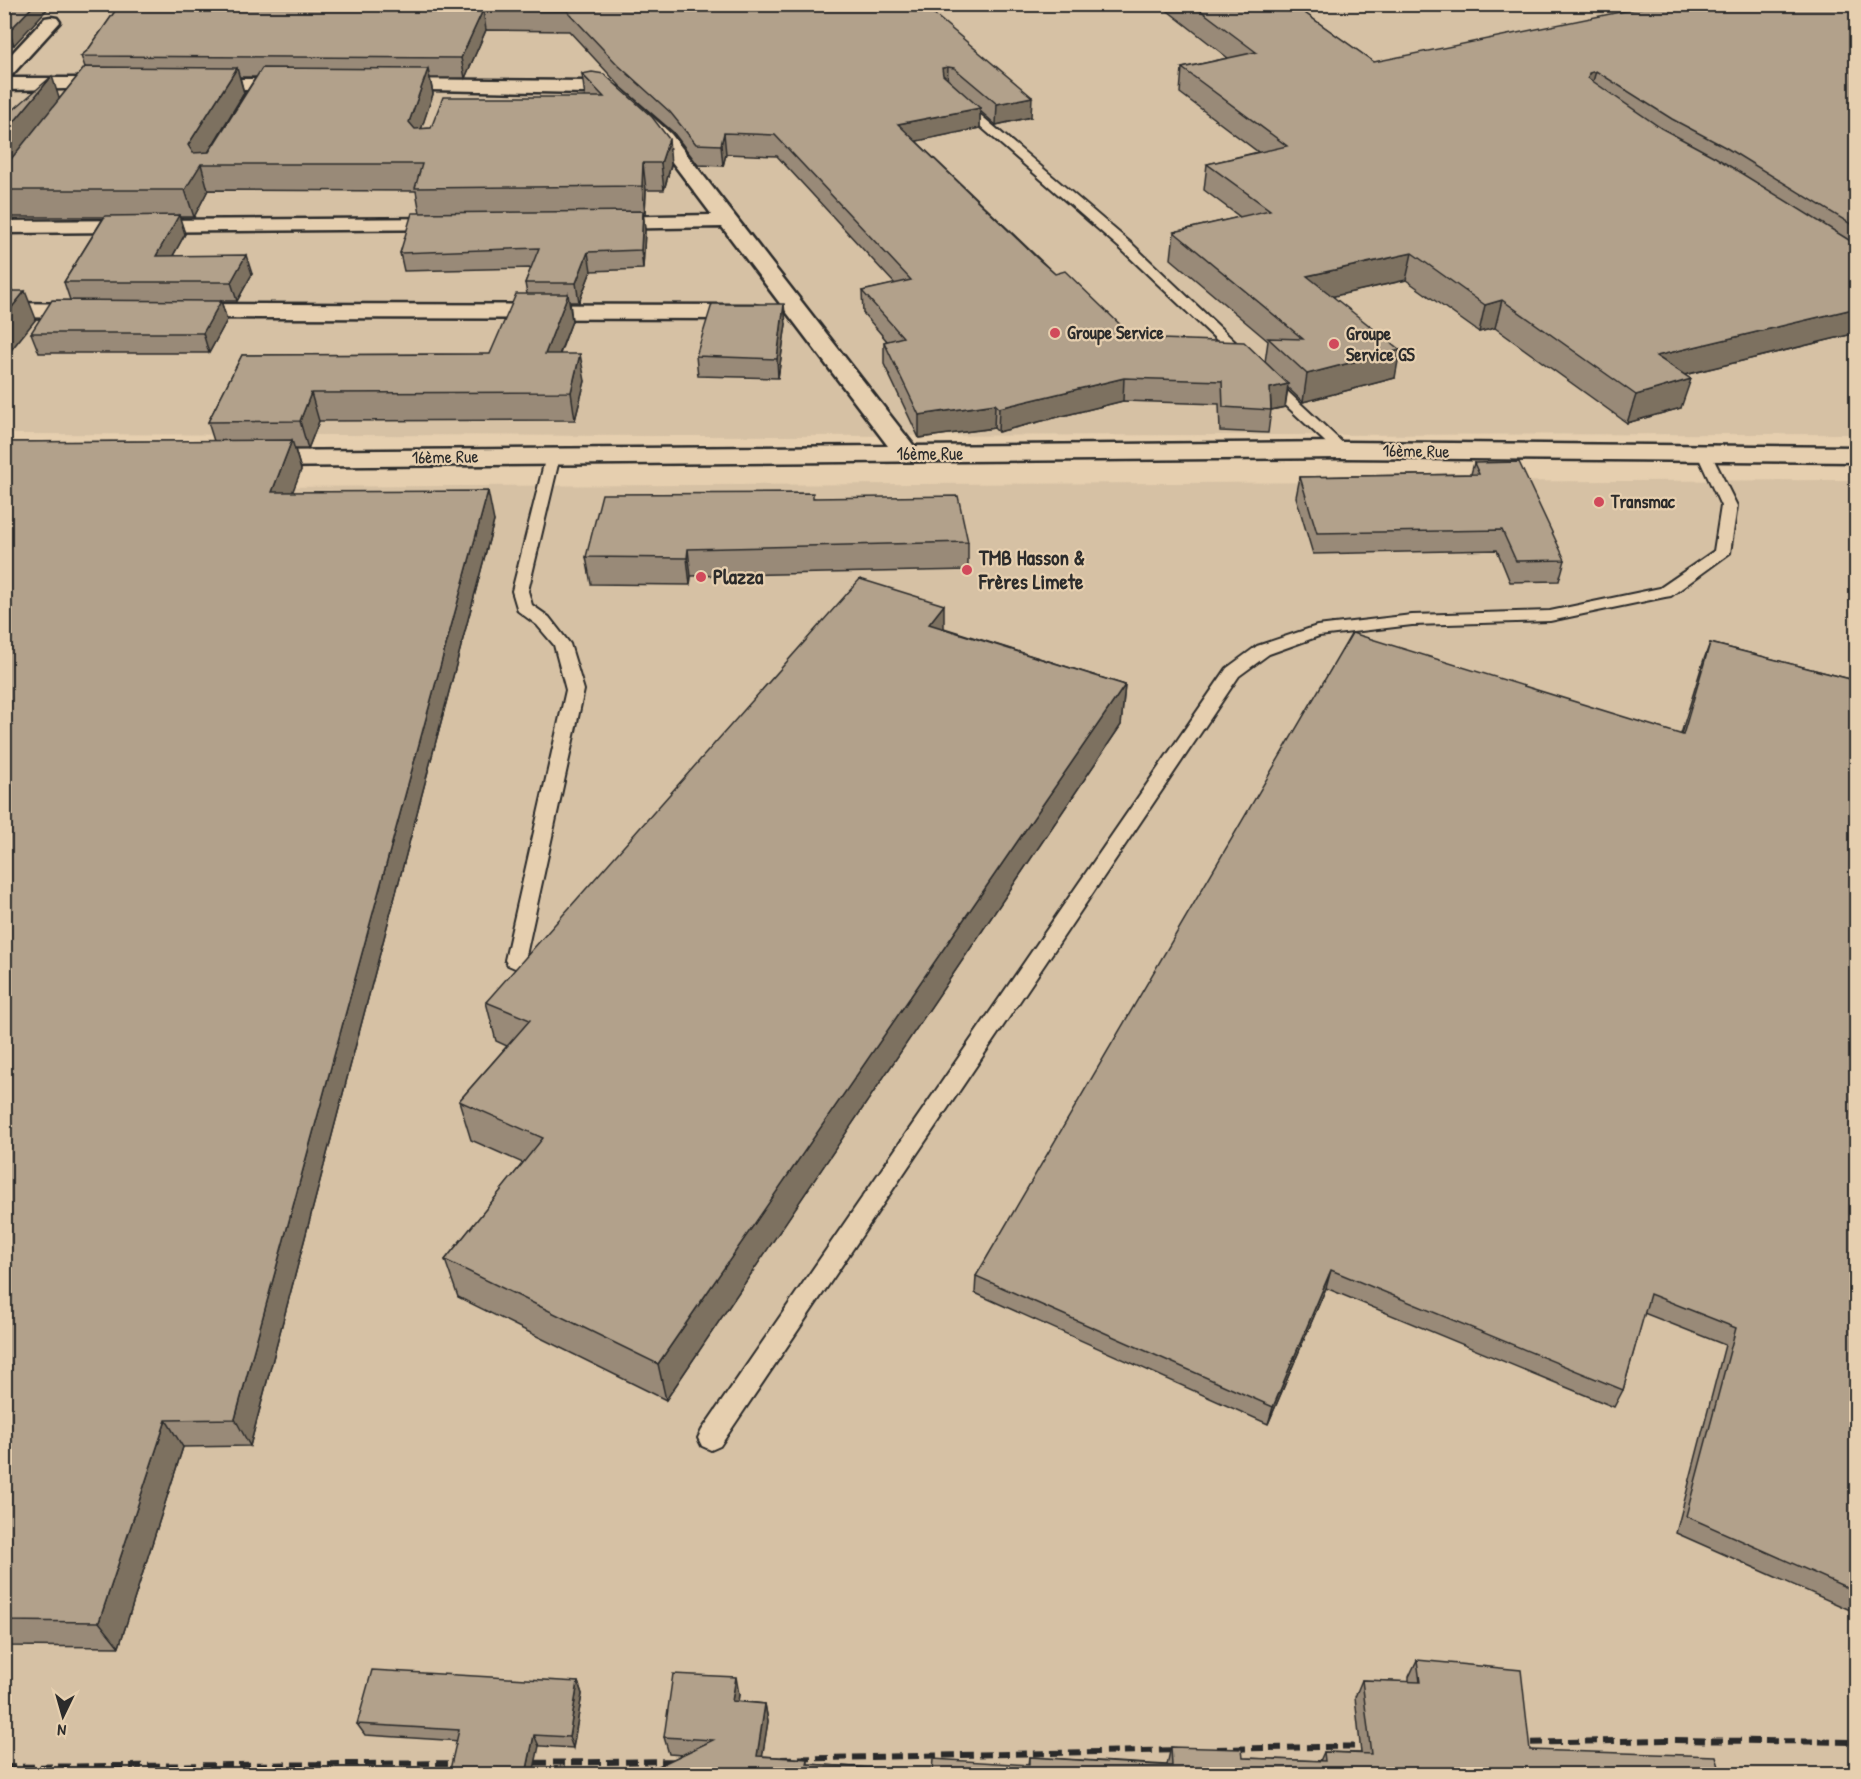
<svg xmlns="http://www.w3.org/2000/svg" width="1861" height="1779" viewBox="0 0 1861 1779" font-family="'Patrick Hand',sans-serif">
<style>
.built{fill:#d6c1a4}
.lines{fill:none;stroke-linecap:round;stroke-linejoin:round}
.lane-casing{stroke:#2b2b2b;stroke-width:4}
.street-casing{stroke:#2b2b2b;stroke-width:5}
.lane{fill:#e6cfaf;fill-rule:evenodd}
.street{fill:#e6cfaf;fill-rule:evenodd}
.rail{stroke:#2b2b2b;stroke-width:6;stroke-dasharray:12 6;stroke-linecap:butt}
.wall{fill:#998a78;stroke:#2b2b2b;stroke-width:1.5;fill-rule:evenodd}
.shaded-wall{fill:#7d7161;stroke:#2b2b2b;stroke-width:1.5}
.building{fill:#b2a18b;stroke:#2b2b2b;stroke-width:1.5}
.poi-dot{fill:#d1495b;stroke:#e6cfaf;stroke-width:2}
.labels{text-anchor:middle;stroke-width:4.5;stroke-linejoin:round;paint-order:stroke}
.far-poi-label{font-size:18px;font-weight:bold;fill:#2b2b2b;stroke:#e6cfaf;text-anchor:start}
.far-street-label{font-size:18px;fill:#2b2b2b;stroke:#e6cfaf}
.poi-label{font-size:21px;font-weight:bold;fill:#2b2b2b;stroke:#e6cfaf;text-anchor:start}
</style>
<rect width="100%" height="100%" fill="#e6cfaf"/>
<filter id="ink" filterUnits="userSpaceOnUse"><feTurbulence type="fractalNoise" baseFrequency=".0167" numOctaves="2"/><feDisplacementMap in="SourceGraphic" scale="12" xChannelSelector="R" yChannelSelector="G"/><feConvolveMatrix kernelMatrix="1 2 1 2 8 2 1 2 1" color-interpolation-filters="sRGB"/></filter>
<g filter="url(#ink)">
<g class="built">
<polygon points="5,5 1856,5 1856,434 683,436 5,434"/>
<polygon points="1856,480 1856,1774 5,1774 4,488"/>
</g>
<g class="lines">
<g class="lane-casing">
<g id="lane">
<polygon points="960,100 964,101 1132,244 1251,357 1253,360 1251,363 1241,363 1122,250 956,105 956,101"/>
<polygon points="1267,376 1272,377 1347,447 1349,450 1347,453 1337,453 1262,383 1260,380"/>
<polygon points="1704,450 1711,454 1737,506 1730,553 1671,596 1665,597 1550,621 1412,625 1319,636 1269,654 1239,676 720,1446 711,1450 702,1446 698,1438 702,1430 1227,668 1257,646 1317,626 1412,615 1550,611 1660,588 1714,551 1721,506 1697,454"/>
<polygon points="553,452 560,456 528,591 532,605 549,617 570,644 584,690 525,960 522,965 515,968 508,965 505,960 566,690 554,645 537,625 518,611 512,591 546,456"/>
</g>
</g>
<g class="street-casing">
<g id="street">
<polygon points="51,17 57,18 60,22 9,78 117,78 124,80 126,84 124,88 4,90 4,62 45,18"/>
<polygon points="198,79 297,79 304,81 306,85 304,89 297,91 191,89 189,85 191,81"/>
<polygon points="387,79 584,81 621,88 671,134 914,446 1342,442 1856,447 1856,462 1342,458 253,467 244,464 240,459 244,454 253,451 888,446 722,227 601,229 593,228 590,223 593,218 601,217 712,215 657,142 608,97 584,93 380,89 378,85 380,81"/>
<polygon points="453,218 461,219 464,224 461,229 4,233 4,221"/>
<polygon points="4,303 91,304 99,306 102,311 99,316 91,318 4,317"/>
<polygon points="179,304 754,305 762,307 765,312 762,317 754,319 179,318 171,316 168,311 171,306"/>
</g>
</g>
<use href="#lane" class="lane"/>
<use href="#street" class="street"/>
<g class="rail">
<polyline points="1513,1743 1666,1740 1856,1742"/>
<polyline points="1216,1749 1375,1746"/>
<polyline points="781,1759 1186,1750"/>
<polyline points="517,1763 685,1761"/>
<polyline points="4,1767 466,1763"/>
</g>
</g>
<g class="wall">
<polygon points="4,4 14,45 4,45"/>
<path d="M120,4H922L1031,117L996,125L980,111V128L916,141L1055,274L1134,338L1265,362L1268,341L1171,259L1174,232L1240,217L1204,190L1207,164L1258,152L1180,93L1182,68L1228,58L1159,4H1292L1374,62L1857,4V333L1684,375L1681,408L1627,423L1495,328L1479,332L1406,280L1333,296L1395,378L1303,402L1288,388L1285,407L1271,410L1268,433L1220,431L1219,404L1123,401L998,432L994,428L919,438L884,364V342L887,341L863,313L862,291L895,284L777,156L726,154L723,166L698,165L673,132L620,86L569,31L486,30L465,78H430L433,94L421,129L431,128L585,97L582,74L671,165L664,190H646L645,213H643L645,230L643,269L591,271L579,302H570L572,321L560,354L585,381L575,420L319,421L308,449H295L301,470L292,492L494,521L250,1446L183,1447L119,1647L4,1646V442L214,441L208,422L242,355L490,354L527,294L525,283L531,268L404,271L400,253L420,213L416,191L208,190L194,217H179L185,234L173,256L252,274L237,301H221L227,320L209,353H39L31,333L70,300L64,282L104,217H7L4,219V118L60,98L85,67L81,56L88,50ZM240,77H256L208,152L244,93Z"/>
<polygon points="786,324 778,378 698,376 696,356"/>
<polygon points="1474,463 1565,560 1559,581 1510,582 1497,550 1313,554 1296,497 1300,477 1471,474"/>
<polygon points="814,498 968,542 968,570 691,576 690,585 591,584 586,557"/>
<polygon points="944,628 1125,685 1121,725 666,1400 458,1297 445,1260 523,1163 471,1140 459,1101 507,1046 496,1041 486,1002"/>
<polygon points="1710,643 1850,679 1857,652 1857,1613 1676,1533 1725,1345 1644,1313 1623,1390 1614,1407 1326,1288 1268,1424 975,1293 976,1276 1681,734 1703,662"/>
<polygon points="1417,1660 1530,1750 1721,1774 642,1774 683,1755 669,1754 664,1737 739,1694 738,1701 765,1704 768,1721 762,1756 808,1759 808,1764 932,1772 1028,1765 1029,1757 1167,1765 1171,1747 1243,1758 1320,1761 1324,1752 1361,1753 1355,1697 1362,1680 1409,1682 1409,1677"/>
<polygon points="578,1682 582,1694 573,1748 365,1735 357,1724"/>
</g>
<g class="shaded-wall">
<polygon points="35,4 52,4 14,45 9,31"/>
<polygon points="483,10 486,30 465,78 461,58"/>
<polygon points="948,67 947,87 942,89 942,68"/>
<polygon points="237,68 244,93 201,164 208,190 194,217 185,190 188,145"/>
<polygon points="428,69 433,94 415,148 409,122"/>
<polygon points="1596,71 1589,96 1582,98 1589,73"/>
<polygon points="52,76 60,101 4,173 4,134"/>
<polygon points="1032,97 1031,117 996,125 997,104"/>
<polygon points="980,108 980,128 898,145 898,124"/>
<polygon points="724,133 726,154 723,166 721,145"/>
<polygon points="669,139 671,165 664,190 661,163"/>
<polygon points="643,163 646,190 645,213 642,186"/>
<polygon points="643,211 645,230 643,269 641,250"/>
<polygon points="179,215 185,234 162,275 156,256"/>
<polygon points="588,252 591,271 579,302 576,283"/>
<polygon points="1412,253 1406,280 1303,303 1307,276"/>
<polygon points="246,255 252,274 237,301 231,282"/>
<polygon points="25,291 36,319 4,359 4,317"/>
<polygon points="568,294 572,321 549,381 545,354"/>
<polygon points="1502,300 1495,328 1479,332 1485,305"/>
<polygon points="221,301 227,320 209,353 203,333"/>
<polygon points="784,304 786,324 778,378 777,359"/>
<polygon points="1857,308 1857,333 1647,384 1656,356"/>
<polygon points="1400,350 1395,378 1303,402 1307,374"/>
<polygon points="580,354 585,381 575,420 571,392"/>
<polygon points="1124,378 1123,401 998,432 999,408"/>
<polygon points="1691,379 1681,408 1627,423 1636,395"/>
<polygon points="1288,384 1285,407 1271,410 1270,388"/>
<polygon points="311,393 319,421 308,449 300,421"/>
<polygon points="995,404 994,428 919,438 919,415"/>
<polygon points="292,440 301,470 281,522 272,492"/>
<polygon points="488,491 494,521 250,1446 235,1419"/>
<polygon points="688,549 691,576 690,585 687,558"/>
<polygon points="944,605 944,644 929,624"/>
<polygon points="1125,685 1121,725 666,1400 658,1364"/>
<polygon points="1331,1270 1326,1288 1268,1424 1273,1407"/>
<polygon points="166,1420 183,1447 119,1647 99,1622"/>
<polygon points="736,1677 739,1694 736,1718 732,1701"/>
<polygon points="578,1682 582,1694 573,1748 569,1737"/>
<polygon points="765,1704 768,1721 760,1772 757,1756"/>
<polygon points="534,1735 539,1746 533,1774 526,1774"/>
</g>
<g class="building">
<polygon points="4,4 35,4 9,31 4,31"/>
<polygon points="120,4 922,4 1032,97 997,104 954,68 948,67 942,68 943,75 980,108 898,124 1037,258 1055,274 1065,271 1134,338 1244,342 1288,384 1270,388 1271,410 1223,407 1222,381 1124,378 999,408 995,404 919,415 884,342 903,337 862,291 911,280 775,135 724,133 721,145 696,144 670,112 618,65 567,11 483,10 461,58 81,56 88,50"/>
<polygon points="1192,4 1292,4 1374,62 1659,4 1857,4 1857,228 1725,147 1672,119 1596,71 1589,73 1588,78 1661,128 1715,157 1857,245 1857,308 1656,356 1691,379 1636,395 1502,300 1485,305 1412,253 1307,276 1400,350 1307,374 1268,338 1303,339 1174,232 1270,210 1207,164 1287,146 1182,68 1256,52"/>
<polygon points="85,67 237,68 188,145 193,153 209,152 262,68 428,69 409,122 415,129 431,128 443,97 604,97 582,74 592,72 604,74 652,117 669,139 661,163 643,163 642,186 415,188 422,164 201,164 185,190 4,190 4,161 11,159"/>
<polygon points="52,76 4,134 4,118"/>
<polygon points="643,211 641,250 588,252 576,283 525,283 539,248 400,253 412,213"/>
<polygon points="179,215 156,256 246,255 231,282 64,282 105,216"/>
<polygon points="4,291 25,291 4,317"/>
<polygon points="516,294 568,294 545,354 580,354 571,392 311,393 300,421 208,422 242,355 490,354"/>
<polygon points="52,300 221,301 203,333 31,333"/>
<polygon points="712,304 784,304 777,359 696,356"/>
<polygon points="292,440 272,492 488,491 235,1419 166,1420 99,1622 4,1621 4,442"/>
<polygon points="1519,462 1565,560 1516,561 1502,530 1317,533 1300,477 1479,474 1474,463"/>
<polygon points="813,493 813,498 958,496 968,542 688,549 687,558 586,557 602,494"/>
<polygon points="860,579 944,605 929,624 1125,685 658,1364 445,1260 543,1138 459,1101 530,1020 486,1002"/>
<polygon points="1352,633 1683,735 1710,643 1854,680 1857,669 1857,1592 1686,1516 1736,1328 1650,1294 1623,1390 1331,1270 1273,1407 976,1276"/>
<polygon points="1417,1660 1521,1670 1530,1750 1716,1756 1721,1774 642,1774 713,1740 664,1737 673,1674 736,1677 732,1701 765,1704 757,1756 808,1759 807,1764 932,1772 933,1759 1029,1765 1029,1757 1172,1766 1171,1747 1242,1749 1243,1758 1325,1761 1324,1752 1371,1754 1362,1680 1420,1682"/>
<polygon points="372,1670 578,1682 569,1737 534,1735 526,1774 449,1774 459,1730 357,1724"/>
</g>
</g>
<g class="poi-dot">
<circle cx="1055" cy="333" r="6"/>
<circle cx="1334" cy="344" r="6"/>
<circle cx="1599" cy="502" r="6"/>
<circle cx="967" cy="570" r="6"/>
<circle cx="701" cy="577" r="6"/>
</g>
<g class="labels">
<g class="far-poi-label">
<text x="1067" y="339">Groupe Service</text>
<text x="1346" y="340">Groupe<tspan x="1346" dy="21">Service GS</tspan></text>
<text x="1611" y="508">Transmac</text>
</g>
<g class="far-street-label">
<text transform="translate(1416 451) rotate(1)" y="6">16ème Rue</text>
<text x="930" y="460">16ème Rue</text>
<text transform="translate(445 457) rotate(-1)" y="6">16ème Rue</text>
</g>
<g class="poi-label">
<text x="979" y="565">TMB Hasson &amp;<tspan x="979" dy="24">Frères Limete</tspan></text>
<text x="713" y="584">Plazza</text>
</g>
</g>
<rect width="1861" height="1779" fill="none" stroke="#e6cfaf" stroke-width="24"/>
<rect x="12" y="12" width="1837" height="1755" fill="none" stroke="#2b2b2b" stroke-width="2" filter="url(#ink)"/>
<g transform="translate(63 1716) rotate(185)" stroke="#e6cfaf" stroke-width="4.5" paint-order="stroke">
<path d="M0-4.5L10 22L0 15L-10 22Z" fill="#2b2b2b"/>
<text y="-9" font-size="16" font-weight="bold" text-anchor="middle" fill="#2b2b2b">N</text>
</g>
</svg>
